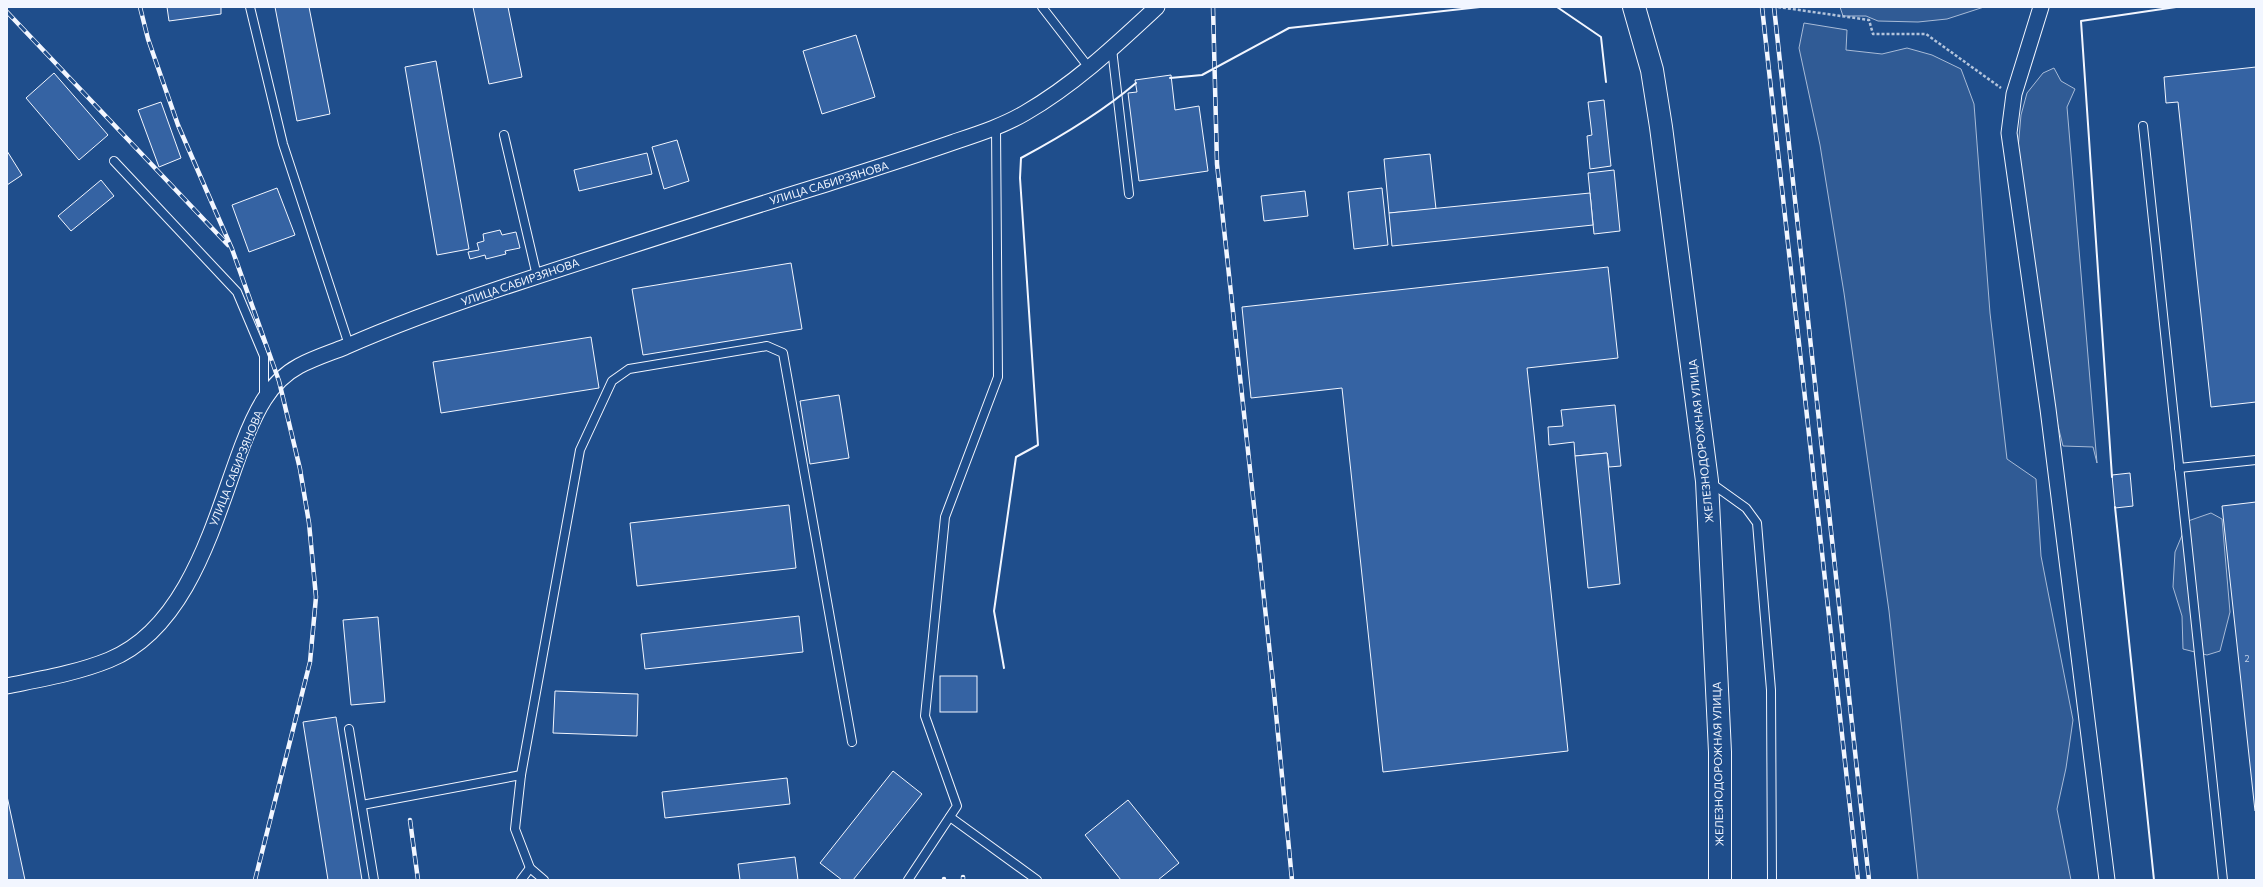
<svg xmlns="http://www.w3.org/2000/svg" width="2263" height="887" viewBox="0 0 2263 887" font-family="Commissioner,sans-serif">
<style>
.built{fill:#305b95;stroke:#a8bbd7}
.building{fill:#3563a3;stroke:#f2f6ff}
.lines{fill:none;stroke-linecap:round;stroke-linejoin:round}
.service-casing{stroke:#f2f6ff;stroke-width:10}
.minor-casing{stroke:#f2f6ff;stroke-width:17}
.primary-casing{stroke:#f2f6ff;stroke-width:24}
.path{stroke:#b3c4dc;stroke-width:2.5;stroke-dasharray:3 2;stroke-linecap:butt}
.service{stroke:#1f4e8c;stroke-width:8}
.minor{stroke:#1f4e8c;stroke-width:15}
.primary{stroke:#1f4e8c;stroke-width:22}
.rail-casing{stroke:#f2f6ff;stroke-width:4.5}
.rail{stroke:#1f4e8c;stroke-width:3;stroke-dasharray:9;stroke-linecap:butt}
.wall{stroke:#f2f6ff;stroke-width:2}
.labels{text-anchor:middle;stroke-width:3;stroke-linejoin:round;paint-order:stroke}
.number-label{font-size:9px;fill:#c3d1e8}
.street-label{font-size:11px;fill:#f2f6ff;stroke:#1f4e8c}
</style>
<rect width="100%" height="100%" fill="#1f4e8c"/>
<g class="built">
<polygon points="1840,7 1984,7 1947,19 1918,22 1878,21 1866,16 1843,16"/>
<polygon points="1804,23 1847,30 1846,50 1882,54 1907,48 1932,55 1961,69 1974,104 1990,313 2007,459 2036,479 2041,556 2073,720 2066,768 2057,809 2071,880 1918,880 1889,611 1844,293 1820,145 1799,48"/>
<polygon points="2054,68 2061,81 2075,89 2067,107 2097,463 2093,447 2063,446 2054,410 2018,149 2021,115 2027,93 2043,73"/>
<polygon points="2211,513 2222,519 2230,612 2220,651 2207,655 2183,649 2182,616 2173,587 2175,552 2188,521"/>
</g>
<g class="building">
<polygon points="167,7 221,7 221,14 169,21"/>
<polygon points="275,7 309,7 330,114 297,121"/>
<polygon points="473,7 508,7 522,77 489,84"/>
<polygon points="856,35 875,97 822,114 803,51"/>
<polygon points="436,61 469,249 437,255 405,67"/>
<polygon points="2256,67 2256,402 2211,407 2178,102 2166,103 2164,77"/>
<polygon points="54,73 108,135 79,160 26,98"/>
<polygon points="1171,75 1175,110 1199,106 1208,171 1139,181 1128,93 1137,92 1135,80"/>
<polygon points="1604,100 1611,166 1590,169 1587,136 1592,135 1588,102"/>
<polygon points="161,102 181,158 159,167 138,110"/>
<polygon points="677,140 689,181 664,189 652,147"/>
<polygon points="7,151 22,175 7,185"/>
<polygon points="647,153 652,174 579,191 574,170"/>
<polygon points="1430,154 1436,209 1389,213 1384,159"/>
<polygon points="1614,170 1620,231 1594,234 1588,173"/>
<polygon points="101,180 114,196 71,231 58,216"/>
<polygon points="277,188 295,235 249,252 232,205"/>
<polygon points="1382,188 1388,245 1354,249 1348,192"/>
<polygon points="1305,191 1308,216 1264,221 1261,196"/>
<polygon points="1590,193 1593,225 1392,246 1389,213"/>
<polygon points="500,230 502,235 516,232 520,248 505,251 506,254 486,259 485,255 470,259 468,252 479,250 477,243 484,241 483,234"/>
<polygon points="791,263 802,329 643,355 632,289"/>
<polygon points="1608,267 1618,358 1527,368 1568,751 1383,772 1342,388 1251,398 1242,307"/>
<polygon points="591,337 599,388 441,413 433,362"/>
<polygon points="839,395 849,458 810,464 800,401"/>
<polygon points="1615,405 1621,466 1609,467 1607,453 1575,456 1574,442 1549,445 1548,427 1563,426 1561,410"/>
<polygon points="1607,453 1620,584 1588,588 1575,456"/>
<polygon points="2130,473 2133,506 2115,508 2112,475"/>
<polygon points="2256,502 2256,811 2255,811 2222,506"/>
<polygon points="789,505 796,568 637,586 630,523"/>
<polygon points="799,616 803,652 645,669 641,634"/>
<polygon points="378,617 385,702 351,705 343,620"/>
<rect x="940" y="676" width="37" height="36"/>
<polygon points="555,691 638,694 637,736 553,733"/>
<polygon points="336,717 362,880 328,880 303,722"/>
<polygon points="893,771 922,794 853,880 842,880 820,863"/>
<polygon points="787,778 790,804 665,818 662,792"/>
<polygon points="7,796 25,880 7,880"/>
<polygon points="1128,800 1179,863 1158,880 1121,880 1085,835"/>
<polygon points="795,857 798,880 740,880 738,864"/>
</g>
<g class="lines">
<g class="service-casing">
<g id="service">
<polyline points="250,7 283,144 349,345"/>
<polyline points="1042,7 1090,69"/>
<polyline points="1112,49 1129,194"/>
<polyline points="2143,126 2223,880"/>
<polyline points="504,135 537,276"/>
<polyline points="114,161 237,292 264,356 264,396"/>
<polyline points="2179,468 2256,460"/>
<polyline points="1711,483 1746,508 1757,523 1771,690 1772,880"/>
<polyline points="349,729 374,880"/>
<polyline points="362,805 521,775"/>
<polyline points="950,817 1037,880"/>
<polyline points="521,880 530,868"/>
<polyline points="544,880 530,868 515,829 521,775 580,450 612,381 629,369 767,346 783,353 852,742"/>
<polyline points="908,880 957,806 925,716 945,517 998,377 996,127"/>
</g>
</g>
<g class="minor-casing">
<g id="minor">
<polyline points="2041,7 2014,94 2009,133 2048,409 2107,880"/>
<path d="M7,686C41,679 77,673 109,660C190,627 215,517 243,444C255,413 269,382 299,366C314,358 330,353 345,347C397,324 450,305 504,287C611,252 718,217 826,184C869,170 911,157 954,142C978,134 1003,126 1025,113C1075,84 1115,46 1157,7"/>
</g>
</g>
<g class="primary-casing">
<polyline id="primary" points="1634,7 1652,70 1661,127 1707,481 1720,752 1720,880"/>
</g>
<polyline class="path" points="1778,7 1869,20 1873,34 1926,34 2001,88"/>
<use href="#service" class="service"/>
<use href="#minor" class="minor"/>
<use href="#primary" class="primary"/>
<g class="rail-casing">
<g id="rail">
<polyline points="140,7 148,39 178,125 232,249 279,381 300,469 309,523 316,597 310,662 255,880"/>
<polyline points="1213,7 1217,164 1273,682 1292,880"/>
<polyline points="1762,7 1858,880"/>
<polyline points="1774,7 1869,880"/>
<polyline points="7,12 228,245"/>
<polyline points="410,820 418,880"/>
<polyline points="963,877 963,880"/>
<polyline points="944,879 944,880"/>
</g>
</g>
<use href="#rail" class="rail"/>
<g class="wall">
<polyline points="1557,7 1601,37 1606,82"/>
<polyline points="1170,78 1202,75 1289,28 1480,7"/>
<polyline points="2112,477 2081,21 2176,7"/>
<polyline points="2115,507 2154,880"/>
<path d="M1004,668L994,611L1016,457L1038,445L1020,178L1021,158C1062,136 1101,113 1136,83"/>
</g>
</g>
<g class="labels">
<g class="number-label">
<text x="2247" y="662">2</text>
</g>
<g class="street-label">
<text transform="translate(829 183) rotate(-17)" y="4">УЛИЦА САБИРЗЯНОВА</text>
<text transform="translate(520 282) rotate(-19)" y="4">УЛИЦА САБИРЗЯНОВА</text>
<text transform="translate(1701 441) rotate(-96)" y="4">ЖЕЛЕЗНОДОРОЖНАЯ УЛИЦА</text>
<text transform="translate(236 468) rotate(-68)" y="4">УЛИЦА САБИРЗЯНОВА</text>
<text transform="translate(1718 764) rotate(-91)" y="4">ЖЕЛЕЗНОДОРОЖНАЯ УЛИЦА</text>
</g>
</g>
<rect width="2263" height="887" fill="none" stroke="#f2f6ff" stroke-width="16"/>
</svg>
